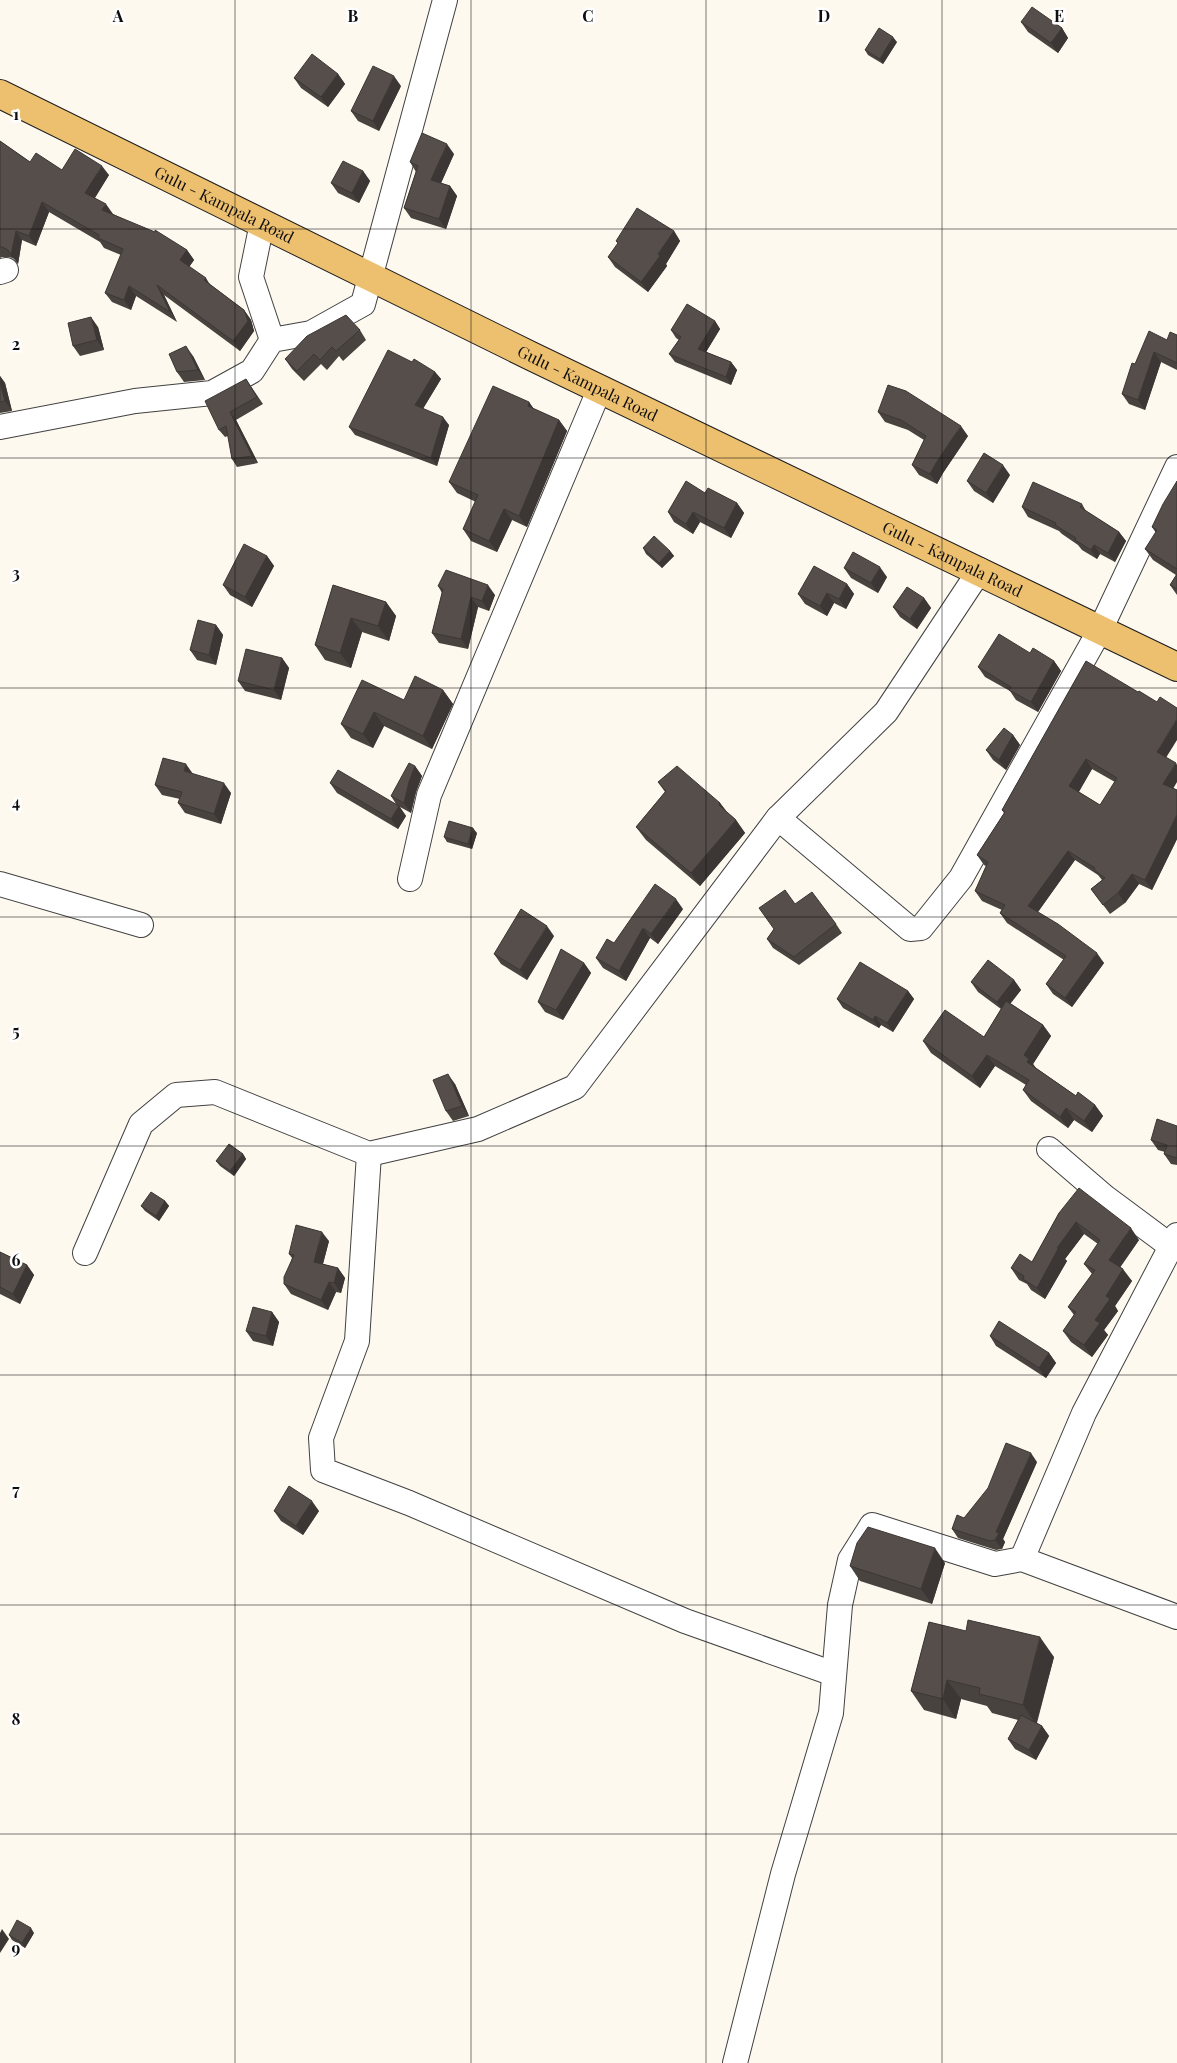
<svg xmlns="http://www.w3.org/2000/svg" width="1177" height="2063" viewBox="0 0 1177 2063" font-family="'Playfair Display',serif">
<style>
.lines{fill:none;stroke-linecap:round;stroke-linejoin:round}
.minor-casing{stroke:#414141;stroke-width:26}
.major-casing{stroke:#1f1f1f;stroke-width:30}
.minor{stroke:#fff;stroke-width:24}
.major{stroke:#edc070;stroke-width:28}
.wall{fill:#494340;fill-rule:evenodd}
.shaded-wall{fill:#3c3734}
.building{fill:#554e4b;stroke:#3c3734;fill-rule:evenodd}
.grid{fill:none;stroke:#0e0e0e;stroke-width:1;stroke-opacity:0.55}
.labels{text-anchor:middle;stroke-width:5;stroke-linejoin:round;paint-order:stroke}
.street-label{font-size:16px;fill:#0e0e0e;stroke:#fff}
.grid-label{font-size:16px;text-anchor:middle;font-weight:bold;fill:#0e0e0e;stroke:#fff;stroke-width:5;stroke-linejoin:round;paint-order:stroke}
</style>
<rect width="100%" height="100%" fill="#fef9ef"/>
<g class="lines">
<g class="minor-casing">
<g id="minor">
<polyline points="262,223 251,277 272,340"/>
<polyline points="0,272 6,270"/>
<polyline points="0,427 135,401 212,393 252,371 272,340 311,333 363,304 445,0"/>
<polyline points="778,818 910,929 921,928 961,878 1101,628 1177,467"/>
<polyline points="410,879 429,795 600,388"/>
<polyline points="0,884 141,925"/>
<polyline points="1049,1149 1106,1198 1172,1247"/>
<polyline points="369,1154 357,1341 321,1438 323,1470 409,1503 685,1621 834,1674"/>
<polyline points="85,1253 141,1124 176,1095 215,1092 369,1154 478,1129 575,1087 778,818 886,712 980,570"/>
<polyline points="1022,1559 1084,1413 1177,1235"/>
<polyline points="735,2063 783,1874 831,1713 840,1605 850,1560 872,1525 995,1564 1022,1559 1177,1617"/>
</g>
</g>
<g class="major-casing">
<g id="major">
<path id="s1" d="M0,94L531,356L1177,667"/>
</g>
</g>
<use href="#minor" class="minor"/>
<use href="#major" class="major"/>
</g>
<g class="wall">
<polygon points="1021,22 1062,28 1068,38 1058,53 1028,32"/>
<polygon points="897,42 883,64 868,55 865,50"/>
<polygon points="338,74 345,84 328,107 301,88 294,78"/>
<polygon points="401,86 379,131 358,121 351,111"/>
<polygon points="0,141 30,162 62,170 109,175 95,198 113,214 187,250 194,260 189,267 211,285 244,310 251,320 254,331 240,351 164,295 177,322 136,296 131,310 112,302 105,293 121,255 104,248 100,242 49,212 36,246 22,240 18,264 15,259 9,257 2,257 0,258"/>
<polygon points="454,154 441,183 450,186 457,196 446,229 411,218 404,208 416,172 410,162"/>
<polygon points="363,171 370,181 359,203 338,193 331,183"/>
<polygon points="674,231 680,241 666,264 667,266 648,292 615,267 608,257 618,244 616,241"/>
<polygon points="715,321 720,329 706,352 731,362 737,370 731,385 675,362 669,354 679,340 676,338 671,330"/>
<polygon points="98,327 104,350 80,356 73,346"/>
<polygon points="360,330 366,340 343,361 339,356 327,370 321,364 304,381 292,369 285,359"/>
<polygon points="1177,335 1177,370 1161,362 1145,410 1129,404 1122,394 1135,364 1167,340"/>
<polygon points="193,356 205,380 184,382 177,372"/>
<polygon points="412,362 435,372 441,379 423,409 449,425 437,466 355,435 349,427"/>
<polygon points="0,376 5,383 12,411 0,413"/>
<polygon points="246,379 263,404 236,420 258,463 237,467 232,459 228,436 225,437 219,430"/>
<polygon points="529,402 534,409 559,420 567,431 527,527 512,520 497,552 471,541 463,529 476,502 457,493 449,482"/>
<polygon points="878,412 968,436 943,473 937,484 919,475 912,465 924,440 908,430 885,422"/>
<polygon points="1010,475 993,503 974,491 967,481"/>
<polygon points="1177,481 1177,595 1170,585 1176,575 1153,560 1145,549 1156,533 1152,527"/>
<polygon points="705,493 737,503 744,513 731,538 700,522 693,534 674,522 668,512"/>
<polygon points="1082,504 1086,511 1119,532 1126,541 1115,562 1100,554 1097,559 1082,550 1078,545 1062,534 1059,531 1028,517 1022,507"/>
<polygon points="643,548 670,551 674,556 662,568 646,554"/>
<polygon points="267,556 274,566 252,607 230,595 223,585"/>
<polygon points="844,568 887,577 878,593 851,578"/>
<polygon points="847,584 854,594 846,609 834,603 827,616 805,604 798,594"/>
<polygon points="333,585 386,602 396,616 389,641 362,632 351,668 325,660 315,645"/>
<polygon points="438,586 495,595 489,611 478,607 468,649 439,643 432,633 442,593"/>
<polygon points="924,598 931,608 917,629 900,617 893,607"/>
<polygon points="216,625 223,635 216,665 197,660 190,650"/>
<polygon points="1030,653 1054,661 1061,671 1038,712 1016,700 1010,691 985,677 978,667"/>
<polygon points="282,658 289,668 281,700 245,691 238,681"/>
<path d="M1086,661L1166,757L1173,788L1177,790V839L1152,890L1139,884L1125,903L1110,914L1091,889L1102,880L1098,875L1075,860L1038,912L1104,963L1072,1007L1053,994L1046,984L1064,960L1007,923L1000,913L1002,910L982,901L975,891L986,866L984,865L977,855L1004,813L1002,810ZM1092,769L1115,782L1100,805L1079,792Z"/>
<polygon points="443,690 453,704 432,749 384,726 373,748 351,738 341,724 404,700"/>
<polygon points="1013,735 1020,745 1006,770 993,760 986,750"/>
<polygon points="415,766 422,776 416,792 411,813 400,807 406,816 398,829 337,793 330,783 396,804 391,796"/>
<polygon points="192,774 231,793 221,824 185,813 178,803 180,799 162,795 155,785"/>
<polygon points="658,782 720,803 727,812 736,820 745,833 700,886 646,840 636,827 665,792"/>
<polygon points="477,833 472,849 447,842 444,837"/>
<polygon points="795,904 836,924 842,933 799,965 773,948 767,939 774,929"/>
<polygon points="683,909 658,944 650,938 626,981 603,968 596,958 614,943"/>
<polygon points="554,936 527,980 501,964 494,954"/>
<polygon points="584,963 591,973 563,1020 545,1012 538,1002"/>
<polygon points="1014,980 1021,990 1010,1003 1043,1025 1051,1036 1033,1064 1036,1068 1076,1096 1095,1105 1103,1116 1092,1132 1074,1120 1068,1128 1031,1101 1023,1090 1026,1085 995,1066 980,1088 931,1053 923,1041 984,1037 1001,1009 978,992 971,982"/>
<polygon points="908,991 914,999 893,1032 881,1025 879,1028 843,1008 837,999"/>
<polygon points="455,1084 469,1116 453,1121 446,1111"/>
<polygon points="1177,1126 1177,1165 1171,1164 1164,1154 1165,1152 1158,1150 1151,1140"/>
<polygon points="243,1154 246,1159 234,1176 220,1166 216,1161"/>
<polygon points="165,1201 169,1206 159,1221 145,1211 141,1206"/>
<polygon points="1059,1213 1139,1240 1120,1267 1132,1281 1115,1306 1118,1311 1104,1330 1108,1335 1092,1357 1071,1342 1063,1331 1074,1315 1068,1307 1092,1274 1084,1264 1098,1244 1084,1234 1065,1259 1067,1261 1045,1299 1031,1290 1027,1284 1019,1280 1011,1268 1032,1262"/>
<polygon points="329,1241 323,1264 338,1268 345,1278 341,1293 336,1292 328,1310 291,1294 284,1284 292,1258 289,1254"/>
<polygon points="0,1252 27,1265 34,1275 20,1304 0,1294"/>
<polygon points="272,1312 279,1322 273,1346 253,1341 246,1331"/>
<polygon points="990,1336 1049,1353 1056,1363 1046,1378 996,1346"/>
<polygon points="1037,1462 1003,1539 1005,1542 1002,1549 996,1550 958,1538 952,1529"/>
<polygon points="274,1511 319,1511 303,1535 281,1521"/>
<polygon points="945,1563 932,1604 860,1581 850,1566"/>
<polygon points="929,1622 1054,1657 1037,1723 1042,1726 1049,1736 1036,1760 1015,1749 1008,1739 1018,1720 992,1713 987,1706 961,1699 956,1719 924,1710 911,1691"/>
<polygon points="34,1933 25,1948 12,1940 9,1935"/>
</g>
<g class="shaded-wall">
<polygon points="1062,28 1068,38 1058,53 1051,43"/>
<polygon points="893,37 897,42 883,64 880,59"/>
<polygon points="338,74 345,84 328,107 321,97"/>
<polygon points="394,76 401,86 379,131 373,121"/>
<polygon points="447,144 454,154 438,190 431,180"/>
<polygon points="102,166 109,175 92,202 85,193"/>
<polygon points="363,171 370,181 359,203 352,193"/>
<polygon points="450,186 457,196 446,229 439,219"/>
<polygon points="42,202 49,212 36,246 29,236"/>
<polygon points="106,204 113,214 102,210"/>
<polygon points="16,231 22,240 18,264 11,255"/>
<polygon points="674,231 680,241 666,264 667,266 648,292 641,282"/>
<polygon points="187,250 194,260 187,270 180,260"/>
<polygon points="206,278 212,288 204,280"/>
<polygon points="157,285 164,295 177,322 170,312"/>
<polygon points="129,286 136,296 131,310 124,300"/>
<polygon points="244,310 251,320 254,331 240,351 233,341"/>
<polygon points="91,317 98,327 104,350 97,340"/>
<polygon points="715,321 720,329 703,357 698,349"/>
<polygon points="186,346 193,356 205,380 198,370"/>
<polygon points="1154,352 1161,362 1145,410 1138,400"/>
<polygon points="731,362 737,370 731,385 726,377"/>
<polygon points="435,372 441,379 420,413 415,405"/>
<polygon points="0,376 5,383 12,411 5,401 0,382"/>
<polygon points="529,402 537,414 528,406"/>
<polygon points="230,412 236,420 258,463 252,456"/>
<polygon points="443,417 449,425 437,466 431,458"/>
<polygon points="559,420 567,431 527,527 519,516"/>
<polygon points="961,426 968,436 943,473 937,484 930,474 936,463"/>
<polygon points="1003,465 1010,475 993,503 986,493"/>
<polygon points="737,503 744,513 731,538 724,528"/>
<polygon points="504,509 512,520 497,552 489,541"/>
<polygon points="693,512 700,522 693,534 686,524"/>
<polygon points="1119,532 1126,541 1115,562 1108,553"/>
<polygon points="1094,545 1100,554 1097,559 1091,550"/>
<polygon points="670,551 674,556 662,568 659,563"/>
<polygon points="267,556 274,566 252,607 245,597"/>
<polygon points="880,567 887,577 878,593 871,583"/>
<polygon points="847,584 854,594 846,609 839,599"/>
<polygon points="488,585 495,595 489,611 482,601"/>
<polygon points="827,593 834,603 827,616 820,606"/>
<polygon points="471,597 478,607 468,649 461,639"/>
<polygon points="924,598 931,608 917,629 910,619"/>
<polygon points="386,602 396,616 389,641 378,626"/>
<polygon points="351,618 362,632 351,668 340,653"/>
<polygon points="216,625 223,635 216,665 209,655"/>
<polygon points="282,658 289,668 281,700 274,690"/>
<polygon points="1054,661 1061,671 1038,712 1031,702"/>
<polygon points="443,690 453,704 432,749 423,736"/>
<polygon points="374,712 384,726 373,748 363,734"/>
<polygon points="1177,719 1177,740 1164,761 1157,752"/>
<polygon points="1013,735 1020,745 1006,770 999,760"/>
<polygon points="1086,759 1092,769 1076,796 1069,786"/>
<polygon points="1176,763 1177,765 1177,782 1170,794 1163,784"/>
<polygon points="186,764 193,774 184,771"/>
<polygon points="415,766 422,776 416,792 411,813 404,803 409,782"/>
<polygon points="224,783 231,793 221,824 214,814"/>
<polygon points="720,803 730,816 719,805"/>
<polygon points="399,806 406,816 398,829 391,819"/>
<polygon points="1177,815 1177,839 1152,890 1145,880"/>
<polygon points="736,820 745,833 700,886 691,873"/>
<polygon points="473,828 477,833 472,849 468,844"/>
<polygon points="1068,851 1075,860 1035,916 1028,906"/>
<polygon points="1132,874 1139,884 1125,903 1118,893"/>
<polygon points="676,899 683,909 658,944 651,934"/>
<polygon points="547,926 554,936 527,980 520,970"/>
<polygon points="643,928 650,938 626,981 619,971"/>
<polygon points="1097,953 1104,963 1072,1007 1065,998"/>
<polygon points="584,963 591,973 563,1020 556,1010"/>
<polygon points="1014,980 1021,990 1004,1012 997,1002"/>
<polygon points="908,991 914,999 893,1032 887,1023"/>
<polygon points="875,1016 881,1025 879,1028 873,1020"/>
<polygon points="1043,1025 1051,1036 1033,1064 1037,1070 1035,1073 1024,1055"/>
<polygon points="987,1055 995,1066 980,1088 972,1076"/>
<polygon points="448,1074 455,1084 469,1116 462,1106"/>
<polygon points="1095,1105 1103,1116 1092,1132 1084,1121"/>
<polygon points="1066,1108 1074,1120 1068,1128 1060,1117"/>
<polygon points="243,1154 246,1159 234,1176 230,1171"/>
<polygon points="165,1201 169,1206 159,1221 156,1216"/>
<polygon points="1076,1222 1084,1234 1065,1259 1067,1261 1045,1299 1037,1288 1057,1248"/>
<polygon points="1131,1228 1139,1240 1117,1272 1109,1260"/>
<polygon points="322,1232 329,1241 321,1271 314,1262"/>
<polygon points="27,1265 34,1275 20,1304 13,1294"/>
<polygon points="338,1268 345,1278 341,1293 334,1283"/>
<polygon points="1123,1269 1132,1281 1115,1306 1118,1311 1104,1330 1108,1335 1092,1357 1084,1345 1106,1296"/>
<polygon points="329,1282 336,1292 328,1310 321,1300"/>
<polygon points="272,1312 279,1322 273,1346 266,1336"/>
<polygon points="1049,1353 1056,1363 1046,1378 1039,1368"/>
<polygon points="1031,1453 1037,1462 1003,1539 1005,1542 1002,1549 995,1540 996,1532"/>
<polygon points="312,1501 319,1511 303,1535 296,1526"/>
<polygon points="935,1548 945,1563 932,1604 921,1589"/>
<polygon points="1040,1637 1054,1657 1036,1724 1023,1705"/>
<polygon points="947,1680 961,1699 956,1719 943,1699"/>
<polygon points="1042,1726 1049,1736 1036,1760 1029,1750"/>
<polygon points="31,1928 34,1933 25,1948 22,1943"/>
<polygon points="2,1929 9,1939 0,1953 0,1933"/>
</g>
<g class="building">
<polygon points="1032,7 1062,28 1051,43 1021,22"/>
<polygon points="879,28 893,37 880,59 865,50"/>
<polygon points="312,54 338,74 321,97 294,78"/>
<polygon points="373,66 394,76 373,121 351,111"/>
<polygon points="422,133 447,144 431,180 450,186 439,219 404,208 418,166 410,162"/>
<polygon points="0,141 30,162 36,153 62,170 75,149 102,166 85,193 106,204 102,210 155,232 155,230 187,250 180,260 206,278 204,280 244,310 248,321 233,341 157,285 170,312 129,286 124,300 105,293 123,249 98,238 99,235 42,202 29,236 16,231 11,255 8,250 2,247 0,247"/>
<polygon points="343,161 363,171 352,193 331,183"/>
<polygon points="637,208 674,231 658,254 660,256 641,282 608,257 618,243 616,241"/>
<polygon points="687,304 715,321 698,349 731,362 726,377 669,354 681,337 671,330"/>
<polygon points="346,315 360,330 336,351 332,347 320,360 314,354 297,371 285,359 307,336"/>
<polygon points="91,317 97,340 73,346 68,323"/>
<polygon points="1149,331 1167,340 1170,332 1177,335 1177,363 1154,352 1138,400 1122,394 1132,363 1135,364"/>
<polygon points="186,346 198,370 177,372 169,354"/>
<polygon points="388,350 412,362 414,359 435,372 415,405 443,417 431,458 349,427"/>
<polygon points="246,379 257,397 230,412 252,456 232,459 226,426 219,430 205,401"/>
<polygon points="0,382 5,401 0,402"/>
<polygon points="888,385 906,391 961,426 936,463 930,474 912,465 926,436 901,420 878,412"/>
<polygon points="493,386 529,402 528,406 559,420 519,516 504,509 489,541 463,529 478,495 449,482"/>
<polygon points="984,453 1003,465 986,493 967,481"/>
<polygon points="686,481 705,493 708,488 737,503 724,528 693,512 686,524 668,512"/>
<polygon points="1177,481 1177,569 1145,549 1157,530 1152,527 1163,504"/>
<polygon points="1033,482 1082,504 1080,507 1119,532 1108,553 1094,545 1091,550 1075,540 1076,538 1055,525 1056,523 1022,507"/>
<polygon points="654,536 670,551 659,563 643,548"/>
<polygon points="244,544 267,556 245,597 223,585"/>
<polygon points="853,552 880,567 871,583 844,568"/>
<polygon points="814,566 847,584 839,599 827,593 820,606 798,594"/>
<polygon points="446,570 488,585 482,601 471,597 461,639 432,633 443,589 438,586"/>
<polygon points="1177,574 1177,589 1170,585"/>
<polygon points="333,585 386,602 378,626 351,618 340,653 315,645"/>
<polygon points="907,587 924,598 910,619 893,607"/>
<polygon points="198,620 216,625 209,655 190,650"/>
<polygon points="999,634 1030,653 1033,648 1054,661 1031,702 1009,690 1011,687 978,667"/>
<polygon points="246,649 282,658 274,690 238,681"/>
<path d="M1086,661L1138,692L1139,691L1157,702L1160,697L1177,708V719L1157,752L1176,763L1163,784L1177,790V815L1145,880L1132,874L1118,893L1103,905L1091,889L1105,878L1094,870L1095,868L1068,851L1028,906L1058,924L1097,953L1065,998L1046,984L1066,956L1000,913L1005,905L975,891L988,862L977,855L1005,812L1002,810ZM1086,759L1117,778L1100,805L1069,786Z"/>
<polygon points="415,676 443,690 423,736 374,712 363,734 341,724 362,680 404,700"/>
<polygon points="1004,728 1013,735 999,760 986,750"/>
<polygon points="163,758 186,764 184,771 224,783 214,814 178,803 182,792 155,785"/>
<polygon points="409,763 415,766 409,782 404,803 391,796"/>
<polygon points="677,766 720,803 719,805 736,820 691,873 636,827 666,791 658,782"/>
<polygon points="338,770 399,806 391,819 330,783"/>
<polygon points="449,821 473,828 468,844 444,837"/>
<polygon points="655,884 676,899 651,934 643,928 619,971 596,958 607,939 614,943"/>
<polygon points="785,890 795,904 812,892 836,924 794,957 767,939 774,929 759,908"/>
<polygon points="521,909 547,926 520,970 494,954"/>
<polygon points="561,949 584,963 556,1010 538,1002"/>
<polygon points="988,960 1014,980 997,1002 971,982"/>
<polygon points="860,962 908,991 887,1023 875,1016 873,1020 837,999"/>
<polygon points="1006,1001 1043,1025 1024,1055 1029,1059 1027,1062 1076,1096 1078,1092 1095,1105 1084,1121 1066,1108 1060,1117 1023,1090 1029,1080 987,1055 972,1076 923,1041 945,1010 984,1037"/>
<polygon points="448,1074 462,1106 446,1111 433,1080"/>
<polygon points="1157,1119 1177,1126 1177,1158 1164,1154 1167,1145 1151,1140"/>
<polygon points="229,1144 243,1154 230,1171 216,1161"/>
<polygon points="1079,1188 1131,1228 1109,1260 1123,1269 1106,1296 1110,1299 1095,1320 1100,1323 1084,1345 1063,1331 1076,1312 1068,1307 1095,1270 1084,1264 1100,1240 1076,1222 1057,1248 1058,1249 1037,1288 1023,1279 1024,1276 1011,1268 1020,1254 1032,1262 1059,1213"/>
<polygon points="151,1192 165,1201 156,1216 141,1206"/>
<polygon points="296,1225 322,1232 314,1262 338,1268 334,1283 329,1282 321,1300 284,1284 284,1277 294,1255 289,1254"/>
<polygon points="0,1252 27,1265 13,1294 0,1287"/>
<polygon points="253,1307 272,1312 266,1336 246,1331"/>
<polygon points="999,1321 1049,1353 1039,1368 990,1336"/>
<polygon points="1006,1443 1031,1453 996,1532 999,1533 995,1540 990,1541 952,1529 957,1515 964,1518 988,1488"/>
<polygon points="289,1486 312,1501 296,1526 274,1511"/>
<polygon points="868,1527 935,1548 921,1589 850,1566 857,1543"/>
<polygon points="968,1620 1040,1637 1023,1705 979,1694 980,1688 947,1680 943,1699 911,1691 929,1622 966,1631"/>
<polygon points="1021,1715 1042,1726 1029,1750 1008,1739"/>
<polygon points="17,1920 31,1928 22,1943 9,1935"/>
</g>
<path class="grid" d="M235,0V2063M471,0V2063M706,0V2063M942,0V2063M0,229H1177M0,458H1177M0,688H1177M0,917H1177M0,1146H1177M0,1375H1177M0,1605H1177M0,1834H1177"/>
<g class="labels">
<g class="street-label">
<text dy="6" stroke="none"><textPath href="#s1" startOffset="250">Gulu - Kampala Road</textPath></text>
<text dy="6" stroke="none"><textPath href="#s1" startOffset="655">Gulu - Kampala Road</textPath></text>
<text dy="6" stroke="none"><textPath href="#s1" startOffset="1060">Gulu - Kampala Road</textPath></text>
</g>
</g>
<g class="grid-label">
<text x="118" y="22">A</text>
<text x="353" y="22">B</text>
<text x="588" y="22">C</text>
<text x="824" y="22">D</text>
<text x="1059" y="22">E</text>
<text x="16" y="120">1</text>
<text x="16" y="350">2</text>
<text x="16" y="579">3</text>
<text x="16" y="808">4</text>
<text x="16" y="1037">5</text>
<text x="16" y="1266">6</text>
<text x="16" y="1496">7</text>
<text x="16" y="1725">8</text>
<text x="16" y="1954">9</text>
</g>
</svg>
